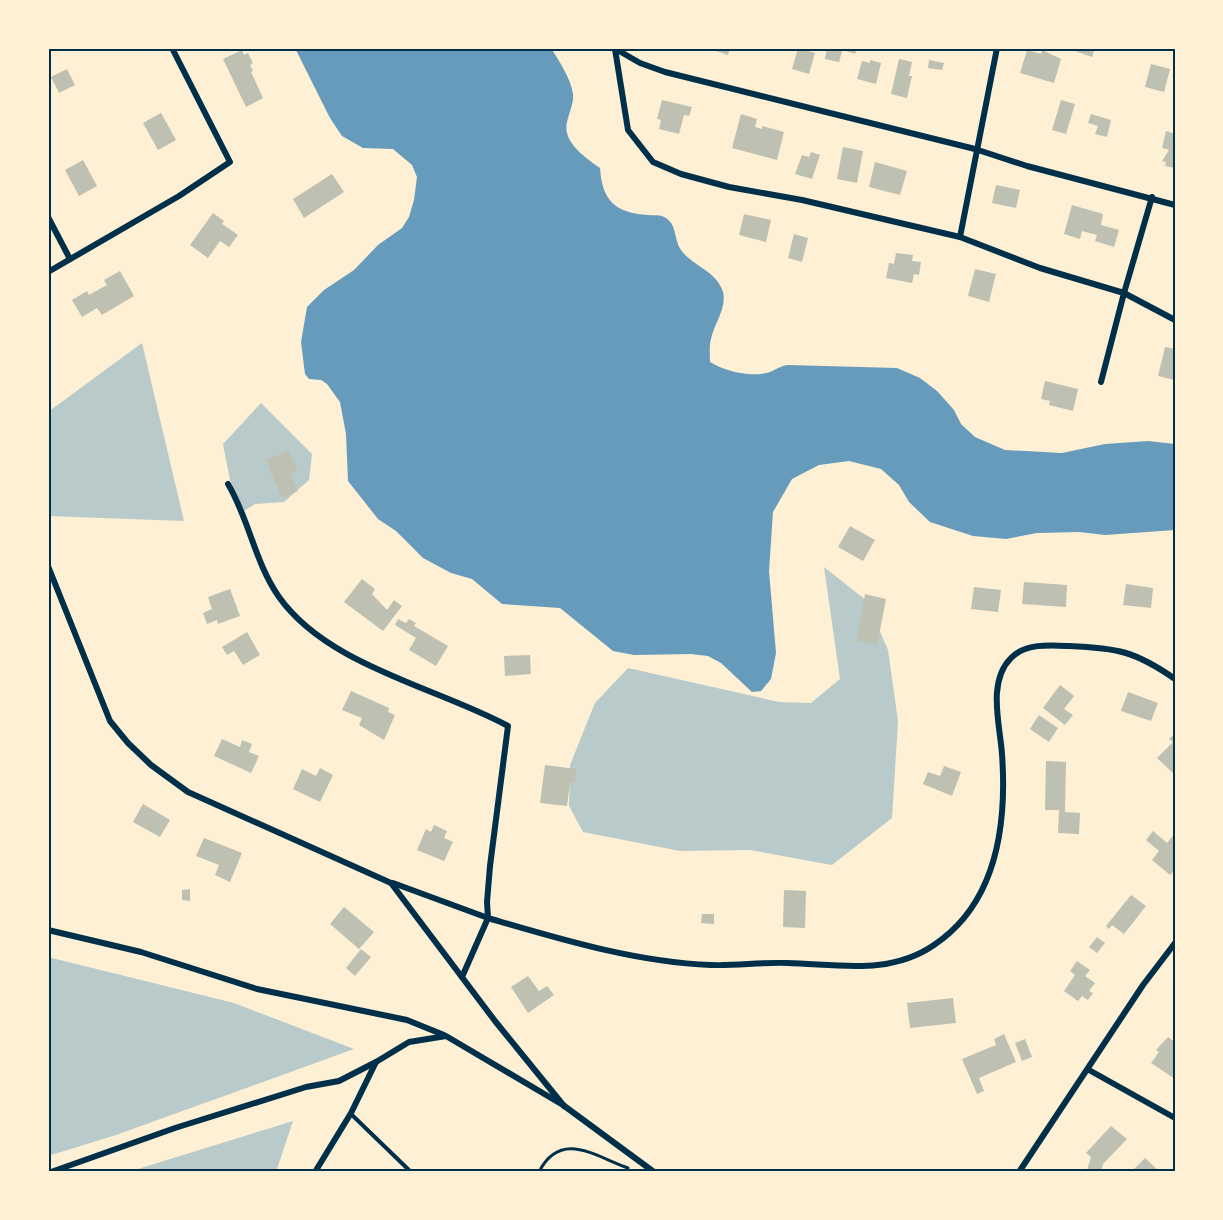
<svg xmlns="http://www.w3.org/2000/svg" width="1223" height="1220" viewBox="0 0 1223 1220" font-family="Manrope,sans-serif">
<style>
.green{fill:#b9caca}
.water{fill:#669bbc}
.building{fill:#bec0b2}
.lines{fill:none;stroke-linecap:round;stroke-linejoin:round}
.path{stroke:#003049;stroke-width:3}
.service{stroke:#003049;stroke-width:4}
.minor{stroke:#003049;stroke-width:6}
.neatline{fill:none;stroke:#003049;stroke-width:2}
</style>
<rect width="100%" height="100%" fill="#fdf0d5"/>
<g class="green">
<polygon points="142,343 184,521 48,516 48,412"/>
<polygon points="261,403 312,454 309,480 284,502 255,504 244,511 230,480 223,444"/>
<polygon points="824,567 867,601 888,650 898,721 892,818 832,865 750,850 680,851 583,832 569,806 570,765 595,703 628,668 779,702 811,703 840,679"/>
<polygon points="48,957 234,1003 354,1049 116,1135 48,1156"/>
<polygon points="293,1121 276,1172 128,1172"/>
</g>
<path class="water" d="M295,48H551C559,61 571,79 573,94C574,103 569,113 567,122C562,142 586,158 600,168C602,200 615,213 648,215C654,216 660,214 666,218C677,225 674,240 681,250C691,265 717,271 723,292C727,308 714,324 711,339C709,346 710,355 710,362C725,371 748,377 766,373C773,372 779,366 788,365L897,368L920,378L937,391L954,410L961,424L975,437L1005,450L1062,453L1105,444L1148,441L1175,444V530L1105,535L1079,532L1037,533L1006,539L973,536L930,522L909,502L899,485L881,469L849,461L819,465L792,479L773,512L769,571L776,653L771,679L761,691L752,692L721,663L708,656L691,654L634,655L613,651L560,608L502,604L472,579L451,573L423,558L396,531L378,519L348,481L346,434L340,402L327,384L321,380L309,379L305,374L301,342L307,307L324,290L354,270L378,245L402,228L409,217L414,200L417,177L412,165L393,149L363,148L342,136L330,118Z"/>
<g class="building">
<polygon points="716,48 730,48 728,55 716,51"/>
<polygon points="798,48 815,53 809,74 792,69"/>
<polygon points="827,48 843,48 839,62 825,59"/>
<polygon points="847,48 857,48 855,54 846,51"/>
<polygon points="1076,48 1095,48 1092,57 1075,51"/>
<polygon points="242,50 244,55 248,53 253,63 250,65 253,71 251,72 263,98 246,107 223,59"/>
<polygon points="1027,50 1041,54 1042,50 1061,59 1054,83 1020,73"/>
<polygon points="899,59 912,62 909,76 912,76 907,98 891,94"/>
<polygon points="870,60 881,63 876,84 857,79 862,61 870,63"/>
<polygon points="929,60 944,63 942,70 928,68"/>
<polygon points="1151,64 1170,69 1164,92 1145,87"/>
<polygon points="67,69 75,85 59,93 51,77"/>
<polygon points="662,100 692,107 689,116 684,115 679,134 659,129 661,120 657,119"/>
<polygon points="1061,100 1075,104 1066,134 1052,130"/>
<polygon points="161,113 176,140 158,150 143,123"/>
<polygon points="741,114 757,119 755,127 762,129 762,126 784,132 777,160 732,148"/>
<polygon points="1091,114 1111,120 1107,137 1095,134 1098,126 1088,123"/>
<polygon points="1166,131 1175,134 1175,168 1165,166 1166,162 1162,161 1169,150 1162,148"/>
<polygon points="843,147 863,151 857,183 837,179"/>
<polygon points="811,152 820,155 812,179 795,174 802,155 809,157"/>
<polygon points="83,160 97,186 79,196 65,170"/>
<polygon points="875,162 907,171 900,195 869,187"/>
<polygon points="332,174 344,192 304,218 293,199"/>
<polygon points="996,185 1020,190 1016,208 992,203"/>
<polygon points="1072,205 1103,214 1101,225 1119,230 1114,247 1095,241 1097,235 1082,231 1080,239 1064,234"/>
<polygon points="213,213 224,221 222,224 238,235 229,247 220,241 208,258 190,245"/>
<polygon points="744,214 771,220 766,242 739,235"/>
<polygon points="794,234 808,238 802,262 788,258"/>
<polygon points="896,253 913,255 912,261 921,262 919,275 914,274 912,283 886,278 889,263 894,264"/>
<polygon points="975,269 996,274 989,302 968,296"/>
<polygon points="120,271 134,296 102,315 97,308 82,317 72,300 87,291 89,295 107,285 104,280"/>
<polygon points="1165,347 1175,349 1175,380 1158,376"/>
<polygon points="1045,381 1078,389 1073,411 1049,405 1050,401 1041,399"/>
<polygon points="289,451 297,471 291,474 298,491 282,498 266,460"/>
<polygon points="850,526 875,540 863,561 838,547"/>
<polygon points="362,579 375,589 372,594 387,610 394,600 402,606 383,631 344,602"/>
<polygon points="1024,582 1067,585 1066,607 1022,604"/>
<polygon points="1126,584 1153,588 1151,608 1123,605"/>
<polygon points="974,587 1001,590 998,612 971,609"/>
<polygon points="230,589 240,616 218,624 217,620 207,624 203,613 212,609 208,597"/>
<polygon points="865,594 886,599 877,645 857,641"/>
<polygon points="398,619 406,623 409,619 416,623 414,626 448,646 436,666 409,650 416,638 395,625"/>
<polygon points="247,632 260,655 243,665 234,651 227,655 222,647"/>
<polygon points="530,655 531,674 505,676 504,656"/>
<polygon points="1060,685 1074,696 1064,709 1073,715 1065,725 1043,708"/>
<polygon points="351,691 389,708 388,712 395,715 384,740 359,725 362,718 342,710"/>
<polygon points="1128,692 1158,703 1151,721 1121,711"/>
<polygon points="1039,715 1058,728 1049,742 1030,729"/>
<polygon points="1175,733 1175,775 1157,758 1173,742 1169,739"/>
<polygon points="222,739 240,747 242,740 252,744 249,752 259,756 251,773 214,756"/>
<polygon points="1046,761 1066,762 1065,812 1080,813 1079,834 1058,833 1059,810 1045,810"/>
<polygon points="545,765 576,769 575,783 570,782 567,806 540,803"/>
<polygon points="944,766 961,772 952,796 923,784 928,772 940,776"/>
<polygon points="320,768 333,775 320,802 293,789 302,769 316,776"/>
<polygon points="143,804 170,820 160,837 133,822"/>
<polygon points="434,825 447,831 444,838 453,842 444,861 417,850 426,829 431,832"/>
<polygon points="1153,831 1167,843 1175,833 1175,870 1170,875 1152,860 1159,851 1146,840"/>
<polygon points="204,838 242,853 230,882 215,875 219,865 196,856"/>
<polygon points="190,889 190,901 182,900 182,890"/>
<polygon points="784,890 806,891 805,928 783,927"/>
<polygon points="1131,895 1146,906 1124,934 1112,925 1109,929 1106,926"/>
<polygon points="344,907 374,932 359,949 330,924"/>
<polygon points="702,914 714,914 714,924 701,923"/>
<polygon points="1097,937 1105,943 1097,953 1089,947"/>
<polygon points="361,949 371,957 355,976 346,968"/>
<polygon points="1077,961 1090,970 1085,976 1095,983 1089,991 1093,993 1088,1000 1082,996 1078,1001 1064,991 1075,975 1070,971"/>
<polygon points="528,976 539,991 547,986 554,995 528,1013 511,987"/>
<polygon points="953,998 956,1023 910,1028 907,1003"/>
<polygon points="1004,1034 1016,1062 979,1078 984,1091 977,1094 962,1059 996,1045 994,1039"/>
<polygon points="1168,1037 1175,1042 1175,1079 1151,1063 1159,1052 1156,1050"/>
<polygon points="1025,1039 1032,1057 1022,1061 1015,1043"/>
<polygon points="1111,1126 1127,1139 1103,1164 1101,1172 1087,1170 1091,1157 1086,1153"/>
<polygon points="1145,1158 1160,1172 1135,1172 1133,1170"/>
</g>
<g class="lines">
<path class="path" d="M539,1172C561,1129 596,1157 628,1168"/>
<polyline class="service" points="351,1114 411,1172"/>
<g class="minor">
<polyline points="614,48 640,63 665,72 975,149 1027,166 1175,205"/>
<polyline points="615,49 628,130 653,162 681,174 729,187 802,200 960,237 1040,268 1124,293 1175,320"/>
<polyline points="48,217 70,259"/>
<polyline points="960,237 997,48"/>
<polyline points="48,272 179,196 230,162 172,48"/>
<polyline points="1101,382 1124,293 1152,197"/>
<path d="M228,484C249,519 255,563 279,597C328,666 436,687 508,726L490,866L487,902L488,918L393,883"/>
<polyline points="48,566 110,721 128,743 151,765 188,792 391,883 495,1021 564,1106"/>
<polyline points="48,930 141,952 257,989 407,1020 444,1035"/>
<path d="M462,977L488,918C560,939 635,962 711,965C736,966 761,962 787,963C837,964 889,976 934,945C997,903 1007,824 1002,754C1000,725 987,682 1011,658C1025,643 1051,645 1069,646C1117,648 1135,651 1175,679"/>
<polyline points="1089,1070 1175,1118"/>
<polyline points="51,1172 175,1128 306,1087 339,1081 376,1062"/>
<polyline points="315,1172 351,1113 376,1062 409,1042 446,1036 563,1105 654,1172"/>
<polyline points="1019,1172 1143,985 1175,943"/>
</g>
</g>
<rect width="1223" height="1220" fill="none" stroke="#fdf0d5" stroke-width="99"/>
<rect x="50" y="50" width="1124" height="1120" class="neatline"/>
</svg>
